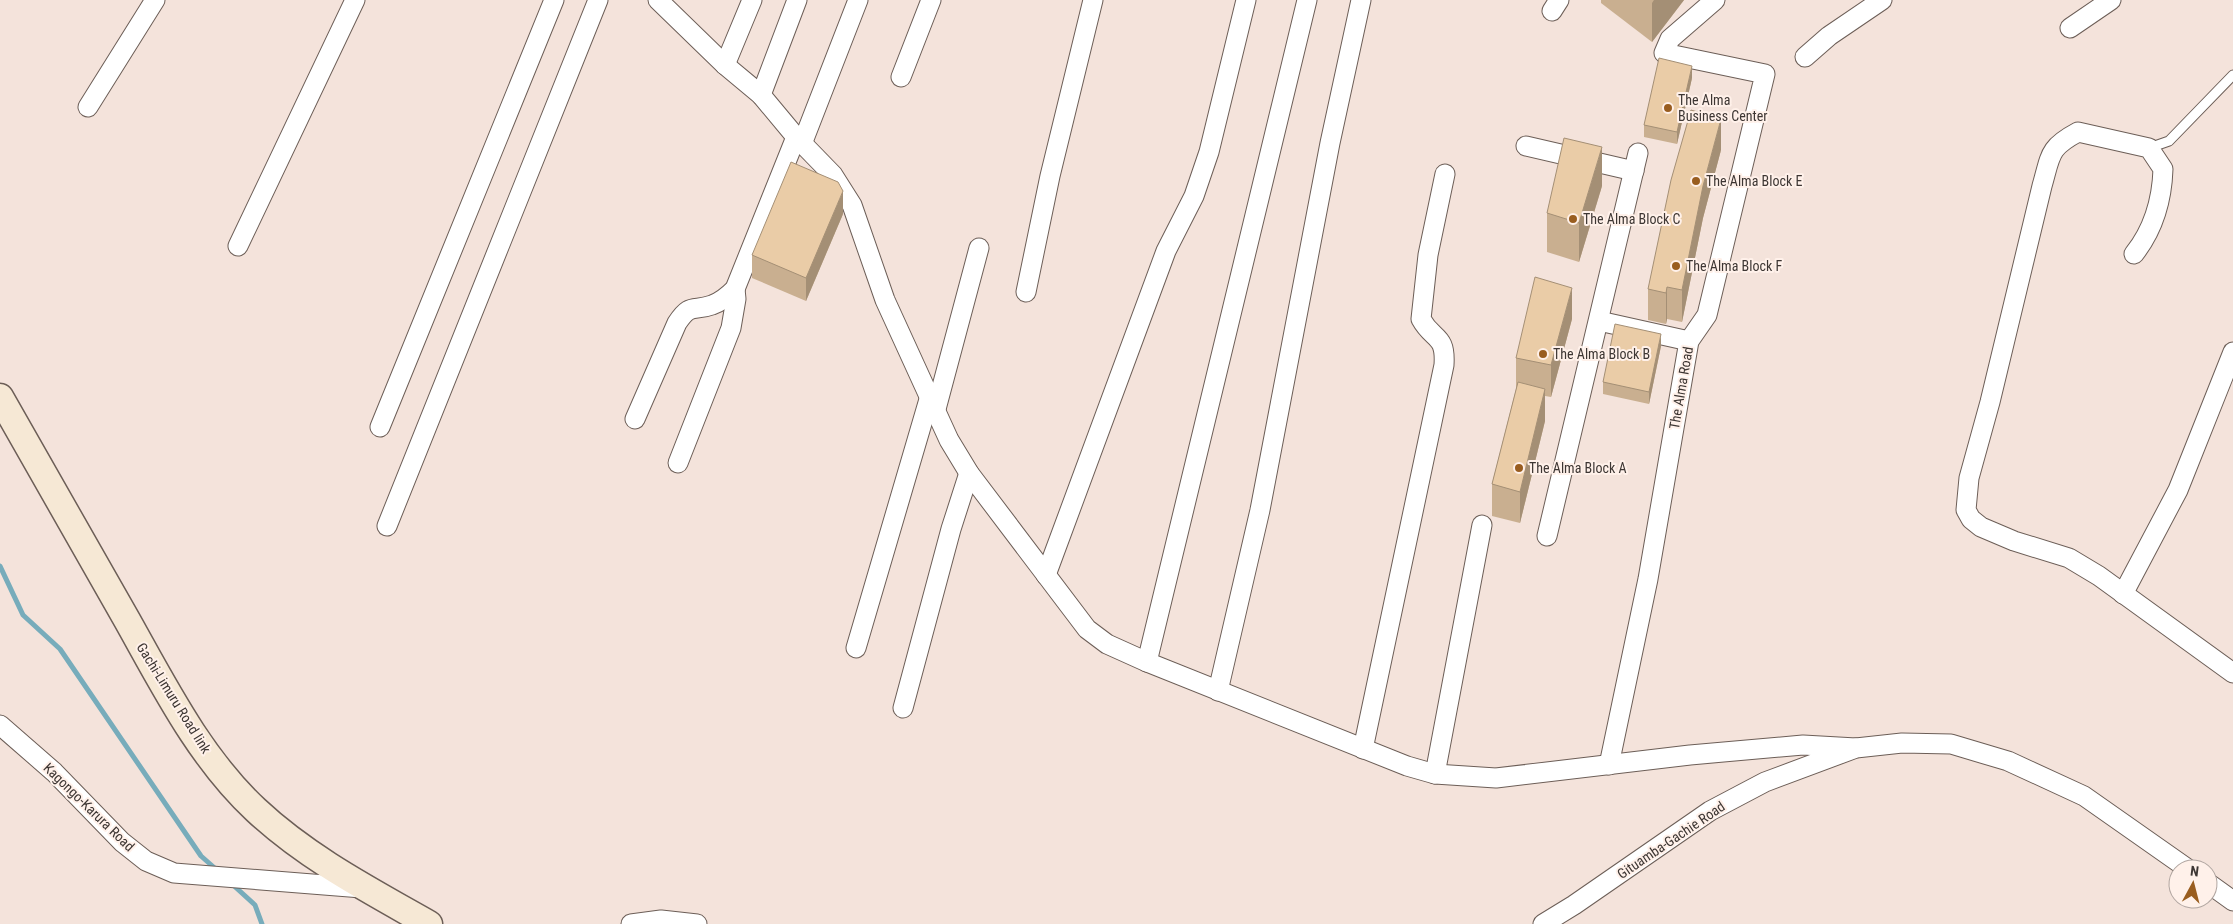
<svg xmlns="http://www.w3.org/2000/svg" width="2233" height="924" viewBox="0 0 2233 924" font-family="'Roboto Condensed',sans-serif">
<style>
.lines{fill:none;stroke-linecap:round;stroke-linejoin:round}
.stream{stroke:#77acbb;stroke-width:5}
.lane-casing{stroke:#6c5e57;stroke-width:11}
.street-casing{stroke:#6c5e57;stroke-width:21}
.secondary-casing{stroke:#6c5e57;stroke-width:29}
.lane{stroke:#fff;stroke-width:9}
.street{stroke:#fff;stroke-width:19}
.secondary{stroke:#f6e8d5;stroke-width:26}
.wall{fill:#c9af90}
.shaded-wall{fill:#a48f75}
.building{fill:#eacca7;stroke:#a48f75}
.poi-dot{fill:#995d1f;stroke:#fff1ea;stroke-width:2}
.labels{text-anchor:middle;stroke-width:4;stroke-linejoin:round;paint-order:stroke}
.poi-label{font-size:14px;fill:#3d3633;stroke:#fff1ea;text-anchor:start}
.street-label{font-size:14px;fill:#3d3633;stroke:#fff1ea}
</style>
<rect width="100%" height="100%" fill="#f4e3db"/>
<g class="lines">
<g class="stream">
<polyline points="0,566 23,615 60,649 201,856 218,871"/>
<polyline points="232,884 255,905 262,924"/>
</g>
<g class="lane-casing">
<polyline id="lane" points="2149,148 2169,141 2233,75"/>
</g>
<g class="street-casing">
<g id="street">
<polyline points="658,0 725,65 761,95 796,137 833,175 852,205 885,300 949,440 969,473 1087,629 1107,644 1147,662 1407,766 1435,774 1496,778 1690,755 1803,745 1856,748"/>
<polyline points="1552,11 1559,0"/>
<polyline points="2070,28 2111,0"/>
<polyline points="1805,57 1829,36 1882,0"/>
<polyline points="725,65 752,0"/>
<polyline points="901,77 931,0"/>
<polyline points="761,95 797,0"/>
<polyline points="88,107 155,0"/>
<polyline points="802,144 858,0"/>
<polyline points="1526,146 1634,171"/>
<polyline points="238,246 355,0"/>
<path d="M2134,254C2153,230 2162,200 2163,169L2149,148L2078,132C2048,148 2051,155 2042,186L1990,402L1969,478L1966,510L1971,519L1981,527L2014,541L2069,558L2099,576L2233,673"/>
<polyline points="1026,292 1050,176 1093,0"/>
<polyline points="1599,321 1689,341"/>
<polyline points="936,409 979,248"/>
<path d="M635,419L677,323C691,302 693,312 712,305C721,302 728,296 735,289L796,137"/>
<polyline points="380,427 554,0"/>
<polyline points="678,463 731,328 736,299 735,289"/>
<polyline points="387,526 598,0"/>
<polyline points="1547,536 1638,153"/>
<polyline points="1046,575 1166,251 1194,196 1209,152 1246,0"/>
<polyline points="2123,594 2178,490 2233,352"/>
<polyline points="856,648 930,396"/>
<polyline points="1147,662 1307,0"/>
<polyline points="1218,691 1260,510 1330,143 1361,0"/>
<polyline points="903,708 951,529 969,473"/>
<polyline points="0,725 54,772 122,842 146,861 174,873 362,888"/>
<path d="M1363,749L1444,365C1446,334 1433,341 1421,319L1428,255L1445,174"/>
<polyline points="1609,765 1648,579 1689,341 1707,315 1765,74 1664,53 1670,39 1715,0"/>
<polyline points="1435,774 1482,525"/>
<polyline points="2208,883 2233,901"/>
<polyline points="631,924 661,920 697,924"/>
<polyline points="1543,924 1574,905 1710,811 1765,782 1856,748 1902,743 1951,744 2008,761 2084,796 2188,869"/>
</g>
</g>
<g class="secondary-casing">
<path id="secondary" d="M0,397C42,472 85,546 127,620C164,686 200,758 256,810C306,857 369,890 429,924"/>
</g>
<use href="#lane" class="lane"/>
<use href="#street" class="street"/>
<use href="#secondary" class="secondary"/>
</g>
<g class="wall">
<polygon points="1601,0 1684,0 1652,42 1601,3"/>
<polygon points="1692,78 1677,144 1644,137 1644,125"/>
<polygon points="1721,150 1703,218 1682,322 1667,319 1666,324 1648,320 1648,289"/>
<polygon points="1602,186 1579,262 1547,252 1547,213"/>
<polygon points="843,214 806,301 752,278 752,255"/>
<polygon points="1572,319 1551,397 1545,396 1545,421 1520,523 1492,516 1492,484 1516,389 1516,358"/>
<polygon points="1661,346 1649,404 1603,394 1603,382"/>
</g>
<g class="shaded-wall">
<polygon points="1654,0 1684,0 1652,42 1652,3"/>
<polygon points="1692,66 1692,78 1677,144 1677,132"/>
<polygon points="1721,119 1721,150 1703,218 1682,322 1682,290 1703,186"/>
<polygon points="1602,147 1602,186 1579,262 1579,223"/>
<polygon points="843,191 843,214 806,301 806,278"/>
<polygon points="1667,287 1667,319 1666,324 1666,293"/>
<polygon points="1572,288 1572,319 1551,397 1551,365"/>
<polygon points="1661,334 1661,346 1649,404 1649,392"/>
<polygon points="1545,389 1545,421 1520,523 1520,492"/>
</g>
<g class="building">
<polygon points="1659,58 1692,66 1677,132 1644,125"/>
<polygon points="1691,110 1721,119 1703,186 1682,290 1667,287 1666,293 1648,289 1671,180"/>
<polygon points="1564,138 1602,147 1579,223 1547,213"/>
<polygon points="791,162 838,182 843,191 806,278 752,255"/>
<polygon points="1535,277 1572,288 1551,365 1516,358"/>
<polygon points="1615,324 1661,334 1649,392 1603,382"/>
<polygon points="1518,382 1545,389 1520,492 1492,484"/>
</g>
<g class="poi-dot">
<circle cx="1668" cy="108" r="5"/>
<circle cx="1696" cy="181" r="5"/>
<circle cx="1573" cy="219" r="5"/>
<circle cx="1676" cy="266" r="5"/>
<circle cx="1543" cy="354" r="5"/>
<circle cx="1519" cy="468" r="5"/>
</g>
<g class="labels">
<g class="poi-label">
<text x="1678" y="105">The Alma<tspan x="1678" dy="16">Business Center</tspan></text>
<text x="1706" y="186">The Alma Block E</text>
<text x="1583" y="224">The Alma Block C</text>
<text x="1686" y="271">The Alma Block F</text>
<text x="1553" y="359">The Alma Block B</text>
<text x="1529" y="473">The Alma Block A</text>
</g>
<g class="street-label">
<text transform="translate(1681 388) rotate(-80)" y="5">The Alma Road</text>
<text transform="translate(174 698) rotate(58)" y="5">Gachi-Limuru Road link</text>
<text transform="translate(89 807) rotate(44)" y="5">Kagongo-Karura Road</text>
<text transform="translate(1671 840) rotate(-34)" y="5">Gituamba-Gachie Road</text>
</g>
</g>
<g transform="translate(2193 884) rotate(7)"><circle r="24" fill="#fff1ea" stroke="#b1a6a1"/>
<path d="M0-4L9 19L0 12L-9 19Z" fill="#995d1f"/>
<text y="-8" font-size="14" font-weight="bold" text-anchor="middle" fill="#3d3633">N</text>
</g>
</svg>
